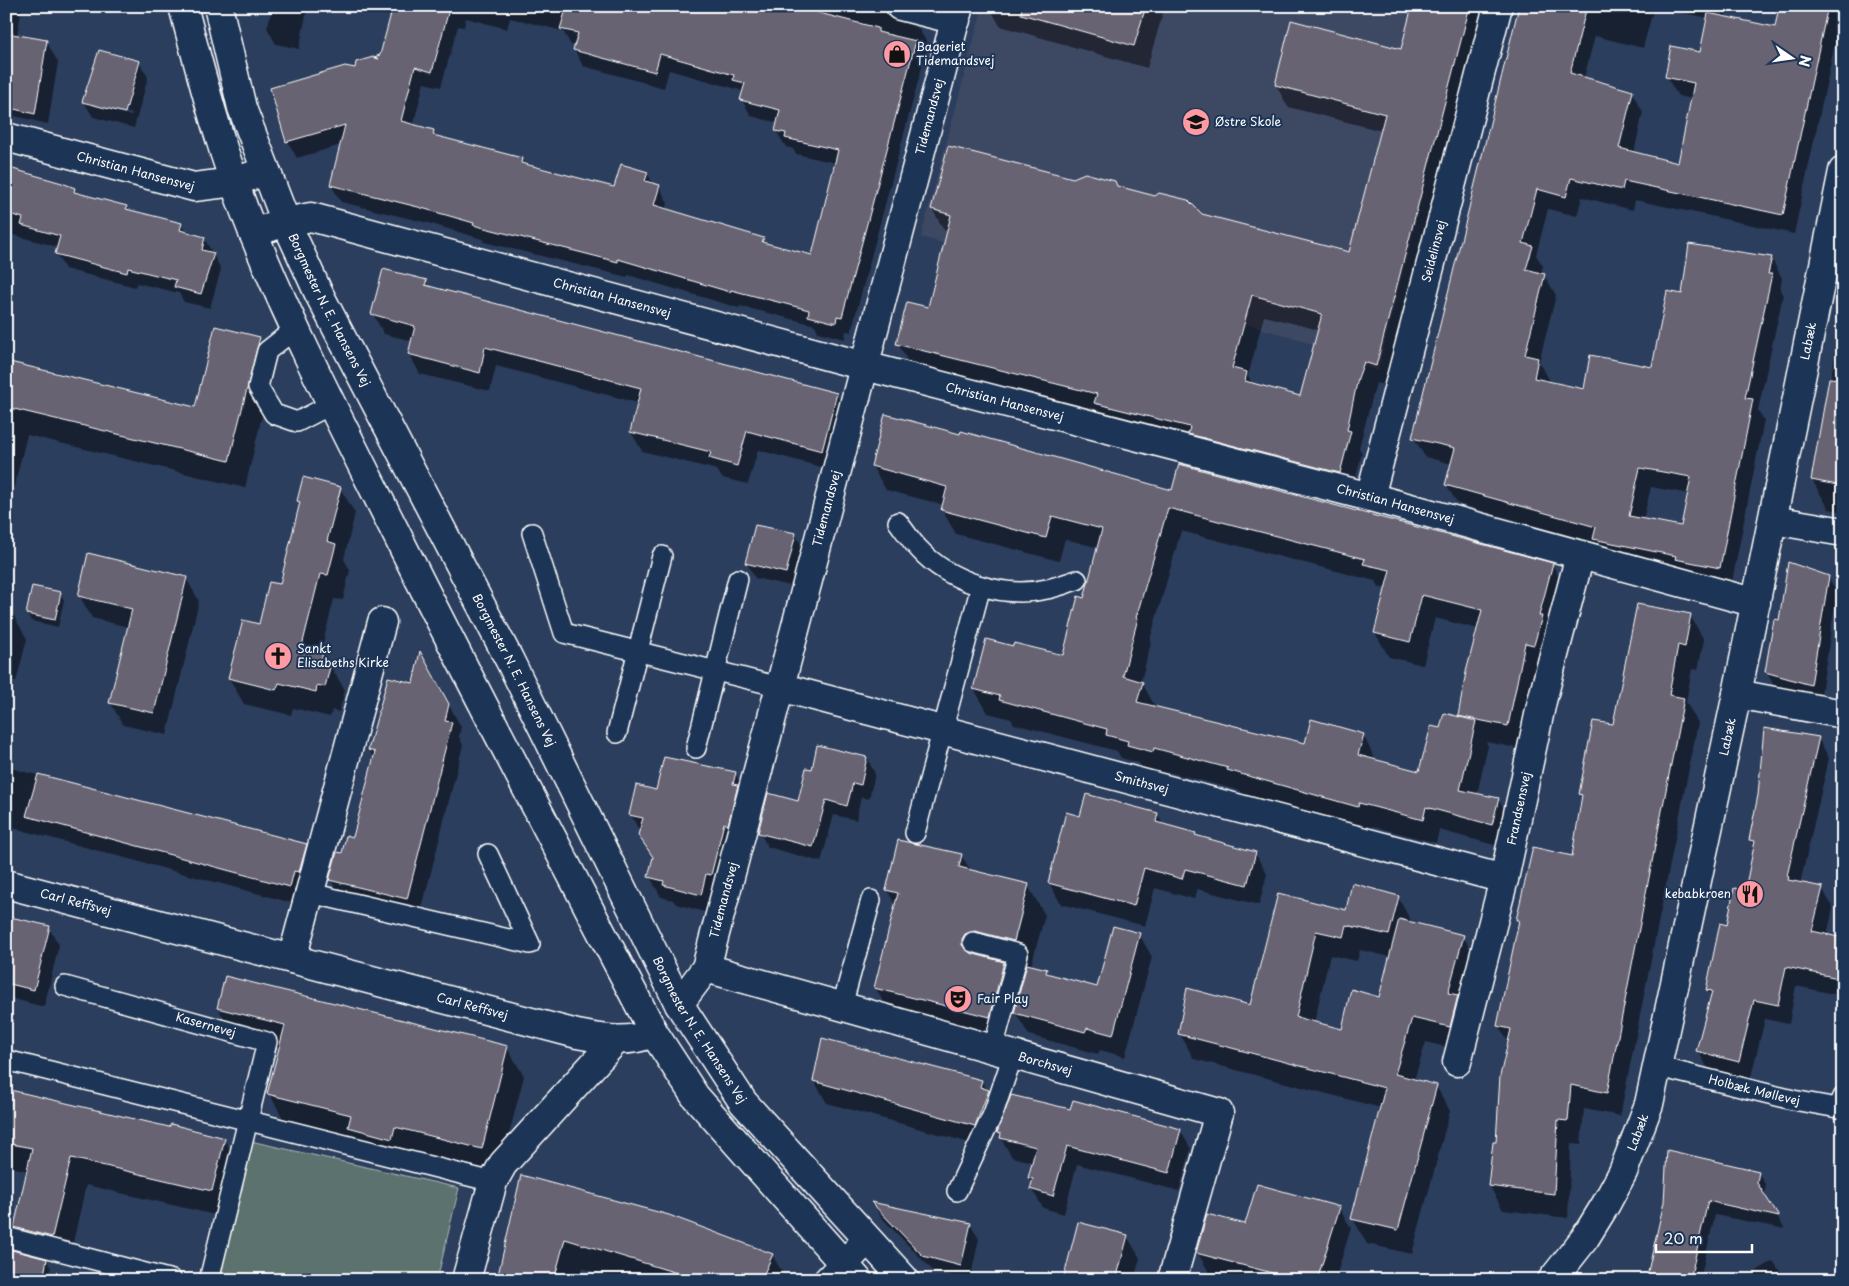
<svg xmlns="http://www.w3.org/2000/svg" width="1849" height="1286" viewBox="0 0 1849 1286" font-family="'Playpen Sans',sans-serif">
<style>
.built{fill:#3e4964}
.green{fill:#5c726e;stroke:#aeb8b6}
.shadow{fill:#0007;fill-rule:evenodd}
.building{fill:#686473;stroke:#fff;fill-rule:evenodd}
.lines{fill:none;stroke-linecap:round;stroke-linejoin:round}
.service-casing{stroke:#fff;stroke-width:22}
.minor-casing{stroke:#fff;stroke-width:31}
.tertiary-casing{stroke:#fff;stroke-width:31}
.service{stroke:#1d3557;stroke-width:19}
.minor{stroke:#1d3557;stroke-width:28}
.tertiary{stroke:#1d3557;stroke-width:28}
.labels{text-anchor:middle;stroke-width:4;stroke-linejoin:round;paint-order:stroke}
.poi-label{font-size:12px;fill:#fff;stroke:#1d3557;text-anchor:start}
.street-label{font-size:12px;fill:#fff;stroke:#1d3557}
</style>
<rect width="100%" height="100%" fill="#2c3e5d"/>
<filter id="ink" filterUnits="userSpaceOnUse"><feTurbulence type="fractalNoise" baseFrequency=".02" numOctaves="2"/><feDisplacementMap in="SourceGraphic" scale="10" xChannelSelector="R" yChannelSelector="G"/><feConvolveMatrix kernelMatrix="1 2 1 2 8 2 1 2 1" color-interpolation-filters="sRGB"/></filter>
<g filter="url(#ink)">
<polygon class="built" points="983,6 1470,6 1378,372 1299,339 921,237"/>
<polygon class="green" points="246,1140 459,1188 437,1280 210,1280"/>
<g class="shadow">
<polygon points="6,6 22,6 17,36 46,41 58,62 48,124 6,114"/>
<polygon points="273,6 308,6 299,49 276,44 267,28"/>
<path d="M364,6H938L898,11L894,19L918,28L928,44L851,332L846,331L845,339L818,332L815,325L740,306L739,308L628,275L627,277L484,242L482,239L428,223L341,202L331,185L341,145L297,158L288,142L271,89L356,70L381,56L392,16L385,15L383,10ZM466,18L507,29L510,18L563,31L571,45L575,46L574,49L583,66L664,88L669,70L740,90L743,95L742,100L751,116L778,123L776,131L786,147L793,149L796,154L836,163L812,257L766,245L763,239L666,210L668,203L659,186L654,185L647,173L615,188L525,165L521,159L437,138L433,131L413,126L424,83L441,87L458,26L464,27Z"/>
<polygon points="989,6 1163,6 1164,9 1147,68 1000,26"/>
<path d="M1413,6H1487L1388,386L1376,383L1359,448L1362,453L1352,494L1108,424L1102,413L910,365L898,344L929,309L948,231L944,230L932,209L1073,180L1117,187L1201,215L1350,254L1382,131L1288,107L1276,85L1402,51ZM1264,316L1319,330L1301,398L1253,385L1248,376Z"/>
<path d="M1520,6H1728L1726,18L1776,28L1781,6H1843L1794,234L1635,200L1633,210L1582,197L1577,216L1548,209L1536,255L1543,266L1541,274L1544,275L1556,295L1539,362L1549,379L1548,382L1585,391L1653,369L1683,295L1771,258L1782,278L1780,290L1783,295L1758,410L1764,420L1731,587L1605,559L1596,543L1458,504L1446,485L1452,464L1425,457L1414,438ZM1654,7L1709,18L1701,53L1666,76L1678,96L1692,99L1679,164L1634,153L1643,112L1632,92L1584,78L1595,36L1643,48ZM1651,487L1689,494L1682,528L1643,520Z"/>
<path d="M139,62L148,77L134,128L93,117L84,102ZM95,104L132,114L131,116L95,106Z"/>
<polygon points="6,169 74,189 77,194 126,207 128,211 181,224 186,233 204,238 221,269 210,308 184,302 179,293 137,283 135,287 65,269 56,254 58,247 6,233"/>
<polygon points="426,281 430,288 836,394 848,413 832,470 758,450 748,484 722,478 717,470 642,451 631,432 638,403 496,366 490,391 420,374 409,354 413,341 384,334 373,314"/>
<polygon points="1843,312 1843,512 1829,509 1812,480"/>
<polygon points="259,338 274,365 245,488 27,435 12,495 6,494 6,362 196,408"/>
<path d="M872,466L1173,491L1552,564L1565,588L1522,749L1486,742L1488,746L1477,794L1498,799L1512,822L1505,848L1439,830L1436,843L1372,826L1371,830L1242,794L1241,791L1168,772L1166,775L1142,768L1139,763L1121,758L1117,751L1014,724L1011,719L988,713L974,689L987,641L1064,657L1085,600L1099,548L1065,539L1059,561L956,534L942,510L944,505L886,490ZM1181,531L1375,581L1378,587L1386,589L1375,633L1389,657L1423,665L1435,618L1478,629L1459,715L1461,719L1441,730L1420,773L1376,761L1363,735L1306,744L1156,708L1141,681L1151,643L1150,640Z"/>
<polygon points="340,488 355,513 344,559 350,570 343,600 334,599 321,651 345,690 339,712 332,710 330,717 293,708 291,715 244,704 229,678 280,586 301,505 298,501"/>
<polygon points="795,534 804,549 795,587 755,578 747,563"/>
<polygon points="1828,577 1837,592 1820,700 1775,687 1766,672 1780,621"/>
<polygon points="186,578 199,601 167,735 123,725 110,702 128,627 92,618 79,595"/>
<polygon points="60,593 64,600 58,627 31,621 27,613"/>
<polygon points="6,610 11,611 27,639 16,682 6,680"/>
<polygon points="1690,615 1704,640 1698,670 1692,669 1686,702 1698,723 1620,1116 1584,1109 1581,1145 1571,1144 1568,1218 1503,1210 1489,1185 1497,1143 1509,1043 1498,1026 1519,922 1518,920 1572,857 1583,798 1581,794 1614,726"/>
<polygon points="432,674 461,727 459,737 463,745 419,920 343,901 331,880 343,854 354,838 374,759 369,750 414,684"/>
<polygon points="1818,738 1829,758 1800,884 1822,888 1833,908 1827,936 1843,939 1843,996 1796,986 1789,1024 1765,1019 1750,1081 1709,1070 1698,1051 1712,997 1708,990 1728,926 1746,892 1755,847 1751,840"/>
<polygon points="867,758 875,774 869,799 861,797 856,820 834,815 821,862 768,847 759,832 798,803 813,771"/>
<polygon points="6,767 306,845 316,864 300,905 6,826"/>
<polygon points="735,773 746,793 712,914 676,904 673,900 661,897 650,877 654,859 631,815"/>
<polygon points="1157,814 1163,825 1195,834 1197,837 1255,853 1267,874 1259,905 1197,889 1194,899 1155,888 1145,926 1061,904 1049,883 1081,817"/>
<path d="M961,855L971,871L1028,886L1045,915L1031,966L1046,970L1049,975L1098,988L1139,934L1152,957L1125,1057L1100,1050L1098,1054L1029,1035L1015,1012L1006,1046L892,1017L875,987L896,906L887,890ZM1022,907H1024L1013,948L1011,947ZM1003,963L1027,969L1021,993Z"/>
<path d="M1279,895L1347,911L1398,897L1412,923L1463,936L1477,961L1464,1052L1426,1042L1414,1080L1436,1086L1450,1111L1412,1254L1367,1244L1353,1219L1381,1108L1194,1059L1180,1034L1251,1006ZM1360,950L1391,957L1380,998L1343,1031L1314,1023L1330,955L1357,961Z"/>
<polygon points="6,917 49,928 59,945 44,1007 6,997"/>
<polygon points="218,1008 507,1048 524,1076 498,1177 285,1122 269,1093 280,1048 235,1037"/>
<polygon points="814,1081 981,1081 1002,1113 988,1148 827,1103"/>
<polygon points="6,1090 170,1129 224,1139 240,1166 228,1218 86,1185 68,1265 46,1259 51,1268 48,1280 6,1280 6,1263 9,1251 32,1257 15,1227 28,1171 6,1166"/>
<polygon points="1071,1111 1180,1130 1191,1149 1179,1191 1077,1164 1064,1214 1043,1208 1032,1189 1033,1184 1029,1178 1033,1162 1012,1157 998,1133"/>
<polygon points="1758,1172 1766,1186 1764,1196 1785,1229 1715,1215 1700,1280 1647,1280 1665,1202"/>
<polygon points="522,1177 772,1255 787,1280 622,1280 582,1268 579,1280 502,1280 499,1275"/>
<polygon points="874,1204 970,1224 979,1239 970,1280 933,1271 881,1217"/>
<polygon points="1339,1208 1351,1228 1335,1280 1237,1280 1209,1272 1197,1252 1246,1226"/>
<polygon points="1127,1236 1140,1258 1134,1280 1064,1280"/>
<polygon points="1773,1261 1786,1280 1742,1280"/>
</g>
<g class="building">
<polygon points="393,6 450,6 432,72 415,67 401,121 434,130 433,135 522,158 521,163 614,187 621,164 648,172 645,181 660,185 654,205 764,238 762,242 812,255 838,150 785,138 786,133 775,131 780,110 740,100 745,83 733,80 734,75 660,54 655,72 573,50 578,33 560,29 567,6 792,6 878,28 878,32 916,41 842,317 837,316 836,323 808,316 809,310 731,290 730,292 618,259 618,262 473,225 474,223 418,207 330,185 345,125 286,142 270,88 345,66 355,68 356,62 373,57 379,59 374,57 380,55"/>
<polygon points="1022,6 1146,6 1134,46 1021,14"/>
<path d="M1412,6H1470L1376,366L1364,362L1358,378L1347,430L1351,431L1340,473L1188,434L1190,427L1094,403L1097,394L896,344L907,302L928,307L951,215L931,209L948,146L1073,178L1085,173L1115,181L1117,186L1155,196L1159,193L1188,200L1202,214L1349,252L1385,114L1275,85L1291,20L1401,49ZM1252,295L1322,314L1300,396L1245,381L1247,372L1232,368Z"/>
<path d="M1519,6H1587L1570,73L1633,91L1619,148L1678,163L1694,83L1665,77L1671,46L1700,52L1708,13L1775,27L1779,6H1828L1783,215L1624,181L1622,190L1571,178L1566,197L1537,189L1523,243L1533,246L1526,269L1545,274L1525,355L1538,358L1534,378L1584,389L1590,355L1652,367L1667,291L1682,294L1689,244L1772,257L1768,274H1772L1745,398L1753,399L1720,568L1675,559L1676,556L1593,539L1596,527L1445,485L1455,448L1412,438ZM1640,468L1691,477L1681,526L1629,516Z"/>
<polygon points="6,33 47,40 35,114 6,107"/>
<polygon points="99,50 140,61 125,113 82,102"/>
<polygon points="6,167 62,183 75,188 74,192 127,206 126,209 182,223 180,230 205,237 202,250 214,253 201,294 174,287 176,280 128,268 127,273 55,254 60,236 21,225 23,218 6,213"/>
<polygon points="383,269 427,280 425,285 837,393 822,451 747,431 737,466 709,458 711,452 630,432 641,388 485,347 480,373 408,354 415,326 371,314"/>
<polygon points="215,326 260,337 229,461 6,407 6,361 195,407"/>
<polygon points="1829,378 1843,379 1843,486 1811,480"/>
<polygon points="885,414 960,434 961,431 1172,490 1179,464 1553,563 1539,616 1542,616 1534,645 1525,643 1508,726 1458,716 1466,672 1482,610 1422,595 1410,642 1374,633 1390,570 1363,564 1365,559 1168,508 1136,618 1138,618 1123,676 1143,682 1137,702 1305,743 1311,719 1364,734 1358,755 1419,771 1431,726 1440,728 1444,713 1476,721 1460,790 1499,798 1492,825 1426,807 1423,820 1359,803 1358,807 1227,770 1228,768 1154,748 1153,752 1127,745 1128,741 1106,735 1107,729 999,700 1000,696 973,689 986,639 1013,646 1014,643 1063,655 1078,596 1084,598 1102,529 1052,516 1046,538 941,510 947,487 871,466"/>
<polygon points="303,477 341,487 327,541 336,544 328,575 320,574 302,646 323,652 321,661 331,663 325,687 317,685 316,692 279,683 276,690 228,678 243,620 259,624 269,582 280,584 300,502 297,501"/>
<polygon points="755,525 796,533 786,573 745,563"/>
<polygon points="88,553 187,577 154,713 109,703 132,609 78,596"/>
<polygon points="1788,562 1829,576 1811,685 1765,672 1774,619 1779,620"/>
<polygon points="32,586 61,592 55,620 26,614"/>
<polygon points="1637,604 1691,614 1685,647 1678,645 1669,695 1684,698 1607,1093 1571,1085 1568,1121 1558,1120 1554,1194 1488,1186 1493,1142 1496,1142 1500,1076 1511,1029 1497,1026 1519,920 1516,920 1533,847 1572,856 1582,795 1579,794 1593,721 1613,724"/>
<polygon points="420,651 449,704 445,721 452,722 407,899 329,880 337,852 342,853 346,835 353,837 375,752 368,750 388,677 413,683"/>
<polygon points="1764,728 1819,737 1787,876 1789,877 1788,880 1823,887 1812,931 1843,938 1843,979 1786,967 1778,1005 1754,1000 1739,1062 1696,1051 1712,991 1706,990 1720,923 1727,925 1734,888 1745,890 1755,841 1749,840 1758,795"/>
<polygon points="817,745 867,757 861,785 853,783 847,806 826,800 813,847 758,833 768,793 798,801 806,768 812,769"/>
<polygon points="664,757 736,772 733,784 738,785 728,825 724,823 711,875 706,874 701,895 663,885 664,881 648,877 653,857 638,835 643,818 629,815 636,785 656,790"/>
<polygon points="38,774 307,844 299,872 294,871 290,887 26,816"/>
<polygon points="1086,794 1158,813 1156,822 1196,833 1195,835 1256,852 1247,885 1185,869 1182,879 1144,868 1134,906 1048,883 1066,812 1080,816"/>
<polygon points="898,840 962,854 959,867 1029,884 1014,941 975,931 965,934 962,939 962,945 970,953 1004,962 990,1017 874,988 898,893 886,890"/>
<polygon points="1352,883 1399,896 1389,935 1346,925 1343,937 1316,931 1296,1017 1342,1029 1351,989 1379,997 1399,919 1464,935 1448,993 1458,995 1450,1027 1412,1018 1395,1074 1437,1085 1398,1230 1351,1219 1385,1088 1178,1034 1187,988 1250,1005 1278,893 1346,910"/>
<polygon points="6,916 50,926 34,990 6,983"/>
<polygon points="1113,926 1140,933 1113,1035 1087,1028 1085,1032 1014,1013 1027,964 1047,969 1046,973 1097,987"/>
<polygon points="225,976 508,1046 482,1149 395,1127 392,1139 348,1127 351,1115 267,1094 285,1025 217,1008"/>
<polygon points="822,1038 982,1080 980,1087 989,1090 975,1126 813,1081"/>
<polygon points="6,1089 169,1127 171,1124 225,1138 212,1191 71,1158 52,1237 14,1227 32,1148 6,1143"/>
<polygon points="1011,1095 1070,1109 1073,1100 1181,1129 1169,1173 1067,1146 1053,1196 1030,1189 1033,1179 1028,1178 1036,1147 1000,1138 1001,1134 997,1133"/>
<polygon points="1667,1150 1759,1171 1757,1183 1779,1217 1708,1201 1690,1280 1646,1280 1664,1202"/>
<polygon points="521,1175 669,1215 773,1254 761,1280 700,1280 565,1239 554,1280 527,1280 498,1275"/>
<polygon points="1257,1184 1340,1207 1317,1280 1299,1280 1196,1253 1207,1214 1245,1224"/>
<polygon points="871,1202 971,1223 961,1266 923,1256"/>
<polygon points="1078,1222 1128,1235 1116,1280 1063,1280"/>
<polygon points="8,1249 47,1259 43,1280 6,1280"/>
</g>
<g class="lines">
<g class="service-casing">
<g id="service">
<polyline points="295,329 267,351 258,387 274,414 297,422 332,404"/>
<path d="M898,522C905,531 911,541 919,549C949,582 1004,599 1047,589C1057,587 1067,583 1077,580"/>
<polyline points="532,533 564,633 780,687"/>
<polyline points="617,733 662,556"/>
<polyline points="696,748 738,579"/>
<polyline points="915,833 981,586"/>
<polyline points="310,893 530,944 488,854"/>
<polyline points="973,942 1018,954 993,1049"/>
<path id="s1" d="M65,986L267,1042L209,1280"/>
<polyline points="842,1006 871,900"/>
<polyline points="6,1060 493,1182"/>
<path id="s2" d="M1659,1067L1793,1100L1838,1108L1843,1097"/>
<polyline points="957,1191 993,1114 1013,1055"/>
<polyline points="6,1237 172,1280"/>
</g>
</g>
<g class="minor-casing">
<g id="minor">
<polyline points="900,6 956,20"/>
<path id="s3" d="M6,137L194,187L235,182L265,171"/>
<path id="s4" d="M253,233L286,222L311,217L842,360L1370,497L1756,603"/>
<path id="s5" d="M1370,497L1498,6"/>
<polyline points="1773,520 1843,532"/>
<path id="s6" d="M780,687L1504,879"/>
<polyline points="1737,694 1843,714"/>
<path id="s7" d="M6,884L577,1034C604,1039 626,1044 654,1033"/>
<polyline points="292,959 382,622"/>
<path id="s8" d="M706,968L1219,1113L1172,1280"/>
<path id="s9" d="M679,1004L706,968L959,6"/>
<path id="s10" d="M1457,1062L1504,879L1542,701L1580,555"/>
<polyline points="466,1280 493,1182 503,1164 615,1041"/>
<polyline points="828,1280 867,1240"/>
</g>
</g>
<g class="tertiary-casing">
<g id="tertiary">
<path d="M183,6C203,83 224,161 254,235C297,340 350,441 401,543C483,707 569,870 654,1033L695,1096L858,1280"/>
<path id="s11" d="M218,6L242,108L286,222L319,294L509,659L679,1004L743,1102L905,1280"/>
<path id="s12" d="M1552,1280L1585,1238L1606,1204L1623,1172L1649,1104L1737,694L1843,171"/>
</g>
</g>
<use href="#service" class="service"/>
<use href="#minor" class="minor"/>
<use href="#tertiary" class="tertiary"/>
</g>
</g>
<defs>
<g id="shop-disc" transform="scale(1.4375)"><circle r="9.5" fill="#ff9aa2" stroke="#1d3557"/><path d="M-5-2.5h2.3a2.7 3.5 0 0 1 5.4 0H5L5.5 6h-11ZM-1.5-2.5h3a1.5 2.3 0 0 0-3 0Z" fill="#111"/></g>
<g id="school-disc" transform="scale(1.4375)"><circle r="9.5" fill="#ff9aa2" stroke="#1d3557"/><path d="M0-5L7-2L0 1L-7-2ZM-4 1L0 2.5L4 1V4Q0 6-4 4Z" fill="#111"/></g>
<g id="church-disc" transform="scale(1.4375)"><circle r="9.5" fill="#ff9aa2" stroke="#1d3557"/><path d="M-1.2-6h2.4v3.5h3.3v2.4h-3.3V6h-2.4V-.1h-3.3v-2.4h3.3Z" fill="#111"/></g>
<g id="restaurant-disc" transform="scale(1.4375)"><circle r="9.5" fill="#ff9aa2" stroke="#1d3557"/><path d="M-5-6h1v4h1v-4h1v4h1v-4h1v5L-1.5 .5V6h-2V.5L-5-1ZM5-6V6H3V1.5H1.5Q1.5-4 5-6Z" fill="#111"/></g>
<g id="theatre-disc" transform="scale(1.4375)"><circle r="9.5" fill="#ff9aa2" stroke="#1d3557"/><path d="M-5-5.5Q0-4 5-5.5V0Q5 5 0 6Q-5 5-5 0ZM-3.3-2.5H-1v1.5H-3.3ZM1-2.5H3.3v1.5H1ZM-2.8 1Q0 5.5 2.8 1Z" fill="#111"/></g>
</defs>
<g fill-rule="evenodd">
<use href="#shop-disc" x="897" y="54"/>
<use href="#school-disc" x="1196" y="122"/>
<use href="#church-disc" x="278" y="656"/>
<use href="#restaurant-disc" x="1750" y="894"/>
<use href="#theatre-disc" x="958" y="999"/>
</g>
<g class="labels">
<g class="poi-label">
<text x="916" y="51">Bageriet<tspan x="916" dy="14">Tidemandsvej</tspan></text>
<text x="1215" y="126">Østre Skole</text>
<text x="297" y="653">Sankt<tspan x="297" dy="14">Elisabeths Kirke</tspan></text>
<text x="1731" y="898" text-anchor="end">kebabkroen</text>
<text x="977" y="1003">Fair Play</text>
</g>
<g class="street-label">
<text dy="4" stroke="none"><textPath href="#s9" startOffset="925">Tidemandsvej</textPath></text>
<text dy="4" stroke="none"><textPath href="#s3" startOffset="134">Christian Hansensvej</textPath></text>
<text dy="4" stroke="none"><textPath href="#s5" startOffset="254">Seidelinsvej</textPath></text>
<text dy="4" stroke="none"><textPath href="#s4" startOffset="372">Christian Hansensvej</textPath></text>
<text dy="4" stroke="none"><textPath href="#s11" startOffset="325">Borgmester N. E. Hansens Vej</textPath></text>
<text dy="4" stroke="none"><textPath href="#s12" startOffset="982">Labæk</textPath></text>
<text dy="4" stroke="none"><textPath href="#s4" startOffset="778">Christian Hansensvej</textPath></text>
<text dy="4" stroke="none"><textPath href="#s4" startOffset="1182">Christian Hansensvej</textPath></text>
<text dy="4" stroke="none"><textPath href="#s9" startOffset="520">Tidemandsvej</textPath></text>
<text dy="4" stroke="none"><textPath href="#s11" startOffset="730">Borgmester N. E. Hansens Vej</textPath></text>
<text dy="4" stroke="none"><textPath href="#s12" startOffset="578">Labæk</textPath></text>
<text dy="4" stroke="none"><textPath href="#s6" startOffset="374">Smithsvej</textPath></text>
<text dy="4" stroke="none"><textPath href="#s10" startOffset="261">Frandsensvej</textPath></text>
<text dy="4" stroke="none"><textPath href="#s9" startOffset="115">Tidemandsvej</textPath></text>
<text dy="4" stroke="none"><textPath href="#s7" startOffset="72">Carl Reffsvej</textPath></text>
<text dy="4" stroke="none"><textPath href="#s7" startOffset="482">Carl Reffsvej</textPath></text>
<text dy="4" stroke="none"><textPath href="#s1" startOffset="146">Kasernevej</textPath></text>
<text dy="4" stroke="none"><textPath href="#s11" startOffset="1135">Borgmester N. E. Hansens Vej</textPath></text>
<text dy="4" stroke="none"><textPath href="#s8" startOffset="352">Borchsvej</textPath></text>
<text dy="4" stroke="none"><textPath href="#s2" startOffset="98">Holbæk Møllevej</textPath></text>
<text dy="4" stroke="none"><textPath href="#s12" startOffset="172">Labæk</textPath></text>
</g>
</g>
<rect width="1849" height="1286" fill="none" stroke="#1d3557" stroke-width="25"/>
<rect x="12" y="12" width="1824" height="1261" fill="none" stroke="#fff" stroke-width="2" filter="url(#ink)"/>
<g transform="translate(1792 58) rotate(103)" stroke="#1d3557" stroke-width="4" paint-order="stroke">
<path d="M0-4L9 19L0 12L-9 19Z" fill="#ffffff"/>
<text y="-8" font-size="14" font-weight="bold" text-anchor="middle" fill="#ffffff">N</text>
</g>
<path d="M1656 1244v8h96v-8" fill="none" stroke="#ffffff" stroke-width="2.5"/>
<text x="1664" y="1244" font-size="15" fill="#ffffff" stroke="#1d3557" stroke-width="4" paint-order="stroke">20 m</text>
</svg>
